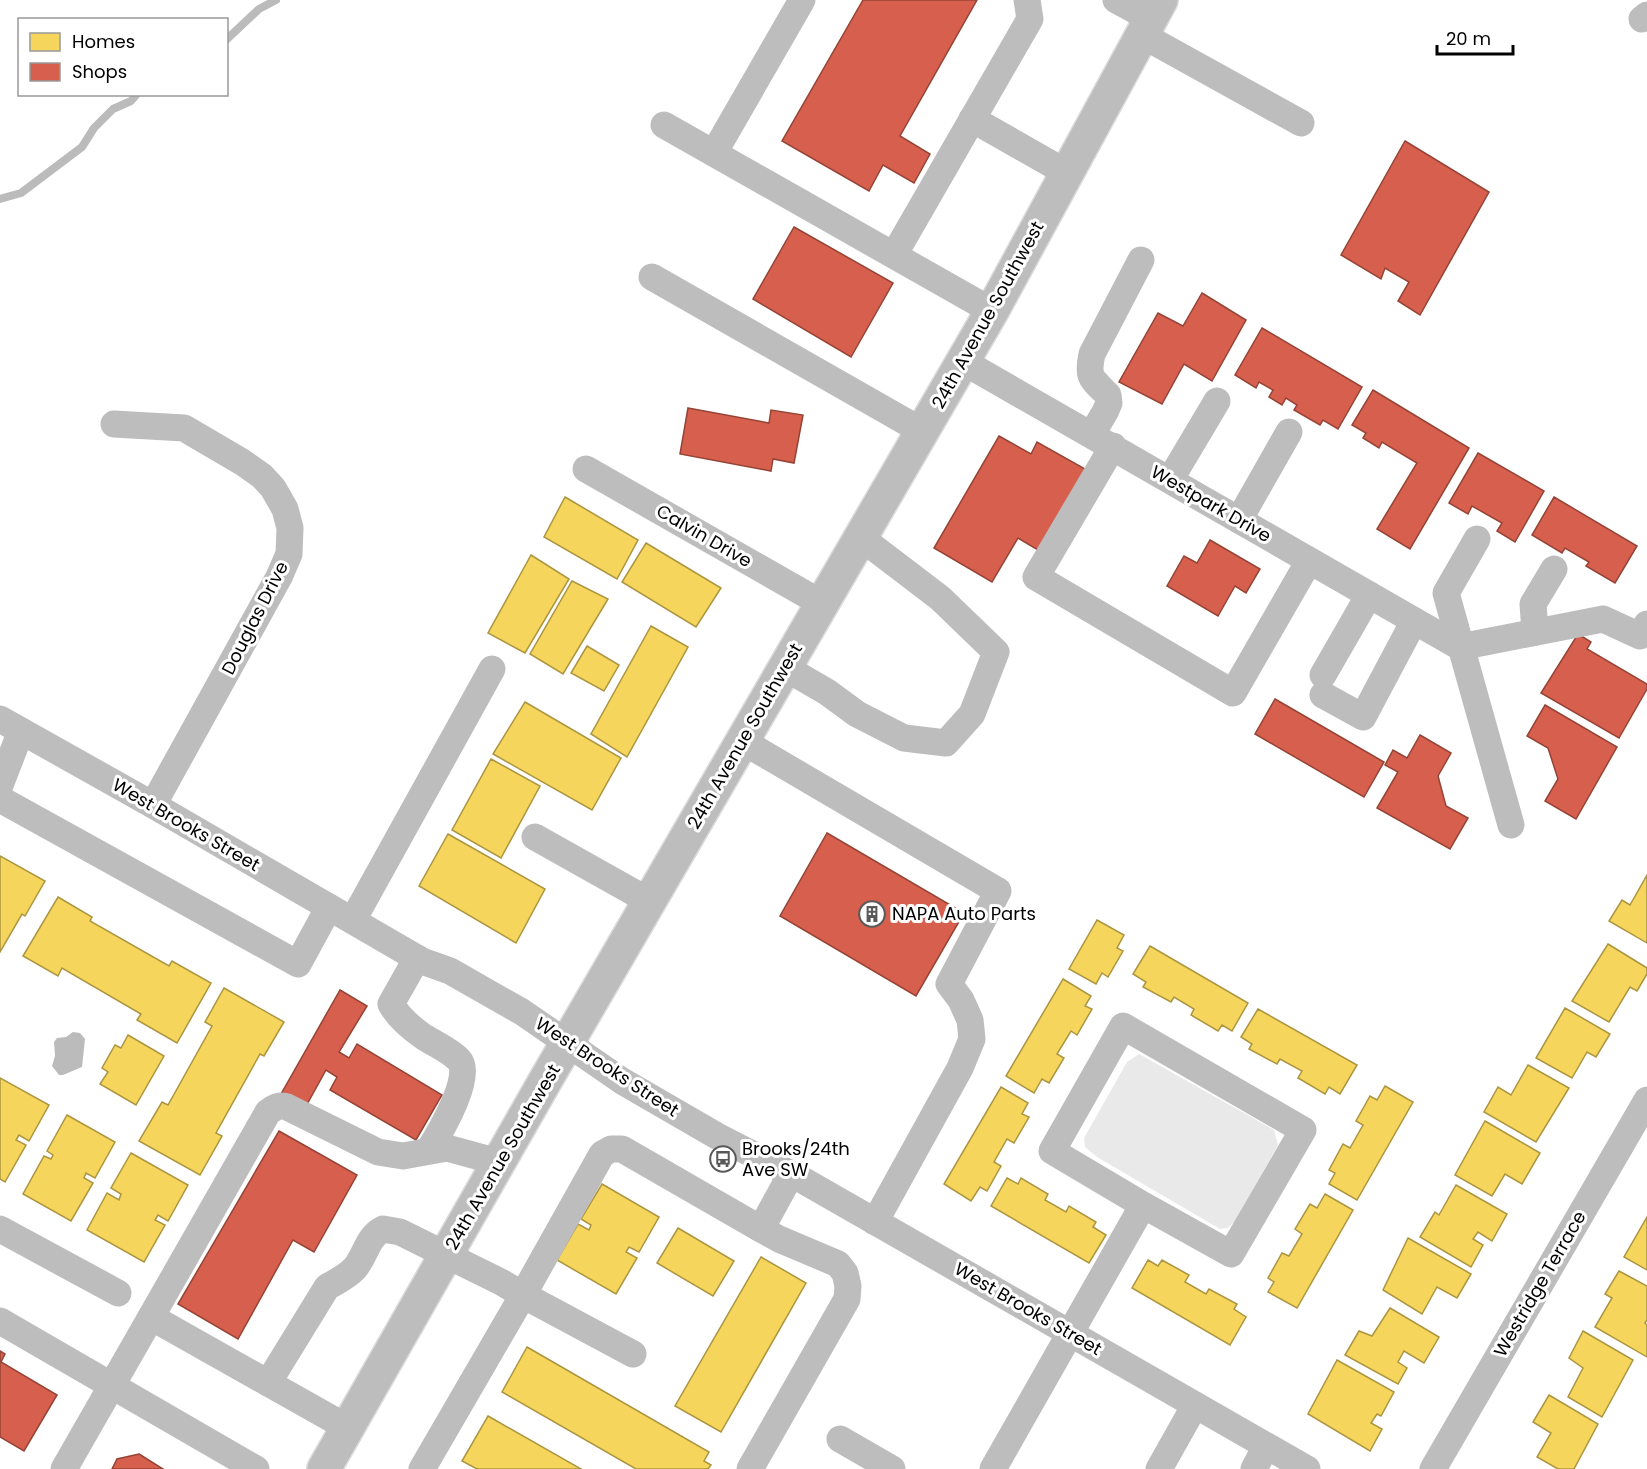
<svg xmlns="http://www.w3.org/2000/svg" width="1647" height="1469" viewBox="0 0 1647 1469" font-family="Poppins,sans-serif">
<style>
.green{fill:#e9e9e9}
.water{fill:#bbb}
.homes{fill:#f6d55c;stroke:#ac9540;stroke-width:1.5}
.shops{fill:#d6604d;stroke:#964336;stroke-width:1.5}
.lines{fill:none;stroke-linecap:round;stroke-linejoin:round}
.stream{stroke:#bbb;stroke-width:8}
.major-casing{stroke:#dbdbdb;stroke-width:36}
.minor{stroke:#bdbdbd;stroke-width:27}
.major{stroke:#bdbdbd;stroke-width:33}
.labels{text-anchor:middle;stroke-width:6;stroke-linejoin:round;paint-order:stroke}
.street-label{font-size:18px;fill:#000;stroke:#fff}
.poi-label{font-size:18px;fill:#000;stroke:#fff;text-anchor:start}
</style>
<rect width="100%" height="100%" fill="#fff"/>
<polygon class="green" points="1139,1054 1274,1130 1278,1145 1234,1222 1228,1228 1220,1229 1097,1157 1085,1147 1084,1138 1127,1062"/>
<polygon class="water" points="73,1032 80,1033 85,1039 82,1067 63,1075 59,1075 52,1066 55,1056 54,1042 57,1038 66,1037"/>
<g class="homes">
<polygon points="565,497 638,540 617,579 544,537"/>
<polygon points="646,543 721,588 696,627 622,582"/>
<polygon points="531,555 569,579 525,653 488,633"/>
<polygon points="572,581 608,599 563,674 530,654"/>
<polygon points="651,626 688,647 627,757 591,734"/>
<polygon points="587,646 619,665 604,691 571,673"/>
<polygon points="525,702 621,758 592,810 493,754"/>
<polygon points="491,759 540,786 501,858 452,830"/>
<polygon points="448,834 545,889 516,943 419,886"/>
<polygon points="0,856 45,881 25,916 22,914 0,952"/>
<polygon points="1647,875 1647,943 1609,921 1622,900 1630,905"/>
<polygon points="58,897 92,917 90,921 169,966 172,961 211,983 177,1043 137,1020 141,1014 62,968 58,976 23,956"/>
<polygon points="1097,920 1124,935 1117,948 1123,951 1108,977 1102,973 1096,984 1069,969"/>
<polygon points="1608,944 1647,968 1647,974 1637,991 1630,987 1609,1022 1572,1001"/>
<polygon points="1150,946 1248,1003 1232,1031 1222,1025 1218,1031 1191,1015 1194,1009 1174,997 1171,1002 1143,987 1146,982 1133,974"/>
<polygon points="1063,979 1091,996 1085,1006 1092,1009 1077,1035 1071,1031 1057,1054 1064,1058 1049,1083 1042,1079 1034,1093 1006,1076"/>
<polygon points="224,988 284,1022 264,1056 260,1054 216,1133 222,1136 200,1175 139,1141 162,1102 168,1105 212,1026 205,1022"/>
<polygon points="1565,1008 1610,1034 1596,1057 1587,1052 1572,1078 1536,1058"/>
<polygon points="1258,1009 1357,1065 1340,1094 1329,1087 1325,1094 1298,1078 1302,1071 1280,1059 1277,1064 1249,1049 1252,1044 1241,1037"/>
<polygon points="128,1035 164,1056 136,1105 100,1084 108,1072 102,1068 115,1045 121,1048"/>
<polygon points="1528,1065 1569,1088 1536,1142 1484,1112 1498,1087 1511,1095"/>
<polygon points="0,1078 49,1105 29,1141 19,1135 16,1140 26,1145 5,1182 0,1179"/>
<polygon points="1385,1086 1413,1102 1357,1200 1329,1184 1335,1173 1329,1170 1343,1144 1350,1148 1363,1125 1356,1121 1370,1096 1377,1100"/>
<polygon points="1001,1087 1028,1103 1022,1114 1029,1117 1014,1143 1007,1139 994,1162 1001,1166 987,1191 980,1187 971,1201 944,1184"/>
<polygon points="67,1115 115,1142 95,1178 86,1173 84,1178 93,1183 71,1221 23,1194 44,1156 51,1159 53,1155 47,1151"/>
<polygon points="1485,1121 1540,1153 1522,1184 1505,1174 1492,1196 1455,1175"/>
<polygon points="131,1153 188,1185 168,1221 158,1215 155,1220 165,1225 144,1262 87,1230 107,1193 119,1200 121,1194 111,1188"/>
<polygon points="1007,1178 1018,1184 1021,1178 1048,1194 1045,1200 1066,1212 1069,1206 1096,1222 1093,1227 1106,1235 1089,1263 991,1206"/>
<polygon points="602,1184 659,1217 639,1252 629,1247 626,1252 637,1258 616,1294 557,1260 578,1224 589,1230 591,1225 581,1219"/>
<polygon points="1456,1185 1507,1214 1492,1241 1478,1232 1473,1239 1483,1245 1471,1267 1420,1237 1435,1212 1439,1215"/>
<polygon points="1325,1194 1353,1210 1297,1308 1268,1292 1274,1282 1268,1278 1282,1253 1289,1256 1302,1234 1295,1229 1310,1204 1317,1208"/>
<polygon points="1647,1217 1647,1270 1624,1257"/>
<polygon points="678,1228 734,1261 713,1296 657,1263"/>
<polygon points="1408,1238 1471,1274 1457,1298 1437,1287 1422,1314 1383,1290"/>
<polygon points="761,1257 806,1283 721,1432 675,1406"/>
<polygon points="1148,1260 1158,1266 1162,1260 1189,1275 1185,1282 1206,1294 1209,1289 1237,1304 1234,1309 1246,1317 1230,1345 1132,1288"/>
<polygon points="1619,1271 1647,1286 1647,1320 1645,1323 1647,1325 1647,1357 1595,1327 1612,1298 1605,1294"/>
<polygon points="1390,1308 1439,1337 1424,1363 1404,1351 1398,1362 1407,1368 1398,1384 1345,1355 1359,1331 1372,1336"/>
<polygon points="1583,1331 1633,1360 1602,1417 1568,1397 1583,1368 1569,1358"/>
<polygon points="527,1347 709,1452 704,1461 711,1465 708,1469 636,1469 502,1392"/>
<polygon points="1337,1360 1394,1392 1381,1416 1377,1414 1371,1423 1382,1429 1370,1451 1308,1414"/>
<polygon points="1549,1395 1598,1424 1574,1469 1558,1469 1537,1457 1551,1433 1533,1422"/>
<polygon points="488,1416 581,1469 477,1469 462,1461"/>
</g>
<g class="shops">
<polygon points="863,0 977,0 900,136 930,154 914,183 883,165 869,191 782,141"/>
<polygon points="1405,141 1489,192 1420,315 1398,301 1409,282 1385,268 1381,279 1341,255"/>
<polygon points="794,227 893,283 851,357 753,299"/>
<polygon points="1202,293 1246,320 1212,381 1184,364 1162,404 1119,382 1158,313 1183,326"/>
<polygon points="1262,328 1362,387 1338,429 1323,420 1320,425 1294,410 1297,405 1286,398 1282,405 1269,397 1273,390 1259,382 1256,388 1235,375"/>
<polygon points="1373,390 1469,448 1410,549 1377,529 1417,463 1382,442 1379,448 1363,438 1366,433 1352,425"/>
<polygon points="688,408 769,423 771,410 803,415 794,463 773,459 771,471 680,454"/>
<polygon points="999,436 1031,454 1037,442 1085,469 1038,550 1018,538 992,582 934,548"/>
<polygon points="1478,453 1544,491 1515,542 1497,531 1502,523 1472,506 1468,514 1449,503"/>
<polygon points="1554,497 1637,546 1615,583 1586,566 1589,562 1565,548 1562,553 1532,535"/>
<polygon points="1210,540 1260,569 1246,593 1235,586 1218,616 1167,586 1184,556 1197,563"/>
<polygon points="1578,634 1591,642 1587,649 1647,684 1647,689 1619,738 1541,693"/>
<polygon points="1275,699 1384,762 1364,797 1255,734"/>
<polygon points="1545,705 1617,747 1576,819 1545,801 1558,779 1548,748 1527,736"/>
<polygon points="1420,735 1451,753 1438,776 1446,806 1468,818 1450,849 1377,808 1398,772 1385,765 1393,750 1407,758"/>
<polygon points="827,833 964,913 916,996 780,916"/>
<polygon points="340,990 367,1006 339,1052 349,1058 357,1044 442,1095 416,1140 330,1090 337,1077 326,1070 305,1108 281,1094"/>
<polygon points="279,1131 357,1175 314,1252 293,1240 238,1339 178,1304"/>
<polygon points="0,1351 5,1354 1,1362 57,1395 24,1451 0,1437"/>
<polygon points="139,1454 163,1469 112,1469 117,1459"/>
</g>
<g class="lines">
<g class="stream">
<polyline points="226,40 259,9 276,0"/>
<polyline points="0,199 21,193 82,147 94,128 113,109 131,101 137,94"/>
</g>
<g class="major-casing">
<polyline id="major" points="324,1469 545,1081 992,311 1161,0"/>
</g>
<g class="minor">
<polyline points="1116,0 1151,19"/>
<polyline points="1642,19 1647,15"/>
<polyline points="1142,35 1301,123"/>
<polyline points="972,119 1067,173"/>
<polyline points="664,125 992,311"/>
<polyline points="714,153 802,0"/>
<polyline points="894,255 1030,19 1027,0"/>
<polyline points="652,277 922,431"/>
<polyline points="962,361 1460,647"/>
<polyline points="114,424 184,428 242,462 262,476 273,488 285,509 290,528 289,554 279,577 153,805"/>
<path d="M1092,434L1105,412L1109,403L1108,395C1091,378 1087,378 1092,354L1141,260"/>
<polyline points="1113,446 1036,577 1233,693 1309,561"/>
<polyline points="586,469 821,603"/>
<polyline points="1170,480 1217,401"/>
<polyline points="1239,520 1289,432"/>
<polyline points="1477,539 1446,593 1511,825"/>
<polyline points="1535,632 1533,604 1554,569"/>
<polyline points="1460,647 1603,619 1640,636 1647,624"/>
<polyline points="784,667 827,692 857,714 904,738 946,743 972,714 996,652 940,598 860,537"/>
<polyline points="1323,675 1369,595"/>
<polyline points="1323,695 1363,717 1414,621"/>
<polyline points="0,719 153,805 422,961 450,971 522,1012 622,1081 717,1136 799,1178 1307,1469"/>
<polyline points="742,741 998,891 949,984 961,1000 970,1020 972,1039 960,1068 875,1222"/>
<polyline points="0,785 21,731"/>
<polyline points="0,799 298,964 329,907"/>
<polyline points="535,837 649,901"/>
<polyline points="353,920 492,669"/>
<path d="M417,958L391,1004C398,1017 411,1028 424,1037C435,1044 451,1051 459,1060C474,1076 439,1134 429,1150"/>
<polyline points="0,1229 118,1293"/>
<path d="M151,1317L268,1112C274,1108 279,1104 287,1107L378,1152L403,1156L447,1148L491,1160L500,1161"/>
<polyline points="0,1321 256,1469"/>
<path d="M268,1383L327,1287C336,1282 348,1276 355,1268C366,1255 367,1237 383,1229L400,1232L501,1282L523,1295L602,1154L611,1149H622L761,1229L791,1174"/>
<polyline points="840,1439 892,1469"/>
<polyline points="64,1469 151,1317 348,1428"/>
<polyline points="422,1469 523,1295 633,1354"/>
<polyline points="750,1469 847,1299 848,1286 845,1273 838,1264 779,1239 761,1229"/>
<polyline points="993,1469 1143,1205 1052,1151 1123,1026 1303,1130 1231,1254 1143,1205"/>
<polyline points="1159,1469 1195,1405"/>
<polyline points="1254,1469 1266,1446"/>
<polyline points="1433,1469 1647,1100"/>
</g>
<use href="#major" class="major"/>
</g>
<defs>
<g id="building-ring" transform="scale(1.35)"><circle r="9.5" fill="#fff" stroke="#595959" stroke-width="1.5"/><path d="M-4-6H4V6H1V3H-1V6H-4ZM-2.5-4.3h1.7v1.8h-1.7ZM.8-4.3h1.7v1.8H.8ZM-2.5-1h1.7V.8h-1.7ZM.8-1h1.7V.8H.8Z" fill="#595959"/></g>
<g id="bus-ring" transform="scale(1.35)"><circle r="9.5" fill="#fff" stroke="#595959" stroke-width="1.5"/><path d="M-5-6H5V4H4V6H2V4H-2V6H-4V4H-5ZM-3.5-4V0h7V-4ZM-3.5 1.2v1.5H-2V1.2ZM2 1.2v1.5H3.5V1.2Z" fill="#595959"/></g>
</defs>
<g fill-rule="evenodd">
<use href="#building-ring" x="872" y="914"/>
<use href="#bus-ring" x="723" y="1159"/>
</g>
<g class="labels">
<g class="street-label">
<text transform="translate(988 315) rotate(-61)" y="6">24th Avenue Southwest</text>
<text transform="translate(1211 504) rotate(30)" y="6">Westpark Drive</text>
<text transform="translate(704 536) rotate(30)" y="6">Calvin Drive</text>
<text transform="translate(255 618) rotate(-63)" y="6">Douglas Drive</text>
<text transform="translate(745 736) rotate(-60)" y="6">24th Avenue Southwest</text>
<text transform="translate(186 825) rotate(30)" y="6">West Brooks Street</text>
<text transform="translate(607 1067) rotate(33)" y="6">West Brooks Street</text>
<text transform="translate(503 1157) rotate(-60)" y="6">24th Avenue Southwest</text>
<text transform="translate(1540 1284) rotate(-60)" y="6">Westridge Terrace</text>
<text transform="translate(1028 1309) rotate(30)" y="6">West Brooks Street</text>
</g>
<g class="poi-label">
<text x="892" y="920">NAPA Auto Parts</text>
<text x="742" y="1155">Brooks/24th<tspan x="742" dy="21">Ave SW</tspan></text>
</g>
</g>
<rect x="18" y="18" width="210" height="78" fill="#ffffff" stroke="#999999" stroke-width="1.5"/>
<rect x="30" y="33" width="30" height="18" fill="#f6d55c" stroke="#999999" stroke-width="1.5"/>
<text x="72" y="48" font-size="18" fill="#000000">Homes</text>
<rect x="30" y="63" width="30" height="18" fill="#d6604d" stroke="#999999" stroke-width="1.5"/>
<text x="72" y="78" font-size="18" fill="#000000">Shops</text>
<path d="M1437 45v9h76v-9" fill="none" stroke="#000000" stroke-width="3"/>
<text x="1446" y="45" font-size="18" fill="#000000" stroke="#ffffff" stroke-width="4.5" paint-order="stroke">20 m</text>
</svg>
